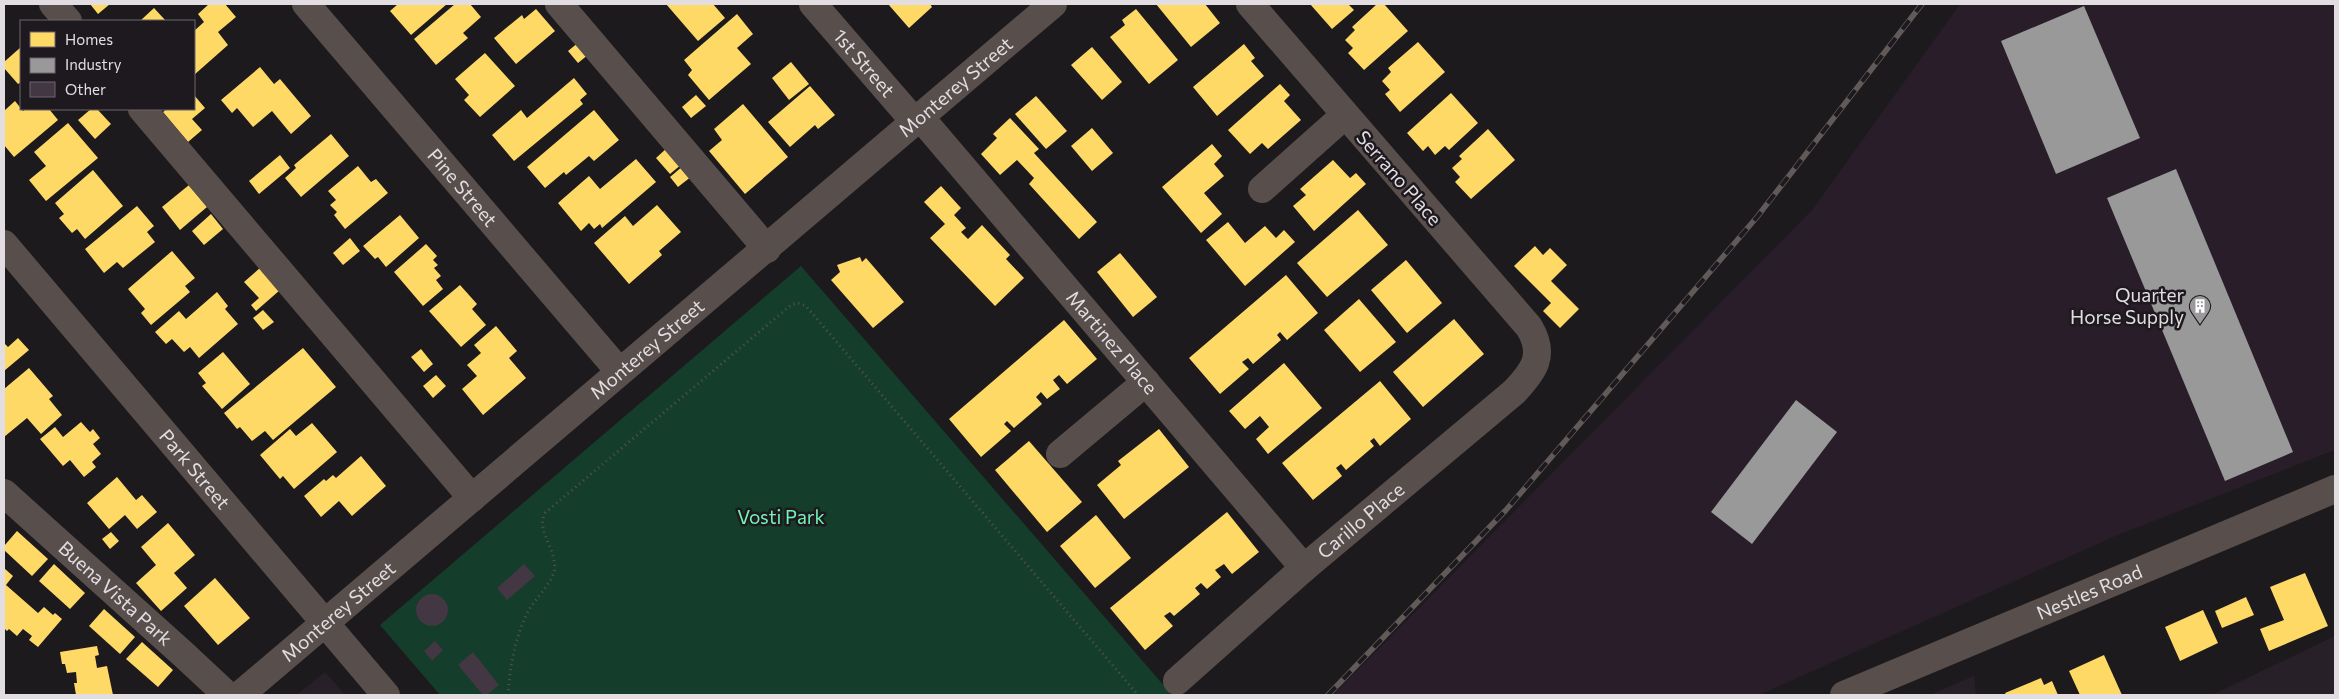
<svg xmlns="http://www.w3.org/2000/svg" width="2339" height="699" viewBox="0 0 2339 699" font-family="Commissioner,sans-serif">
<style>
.built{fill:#282028}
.industrial{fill:#281d29}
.green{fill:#143d2b}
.homes{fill:#ffd966}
.industry{fill:#999}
.building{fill:#423742}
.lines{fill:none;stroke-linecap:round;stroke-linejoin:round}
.path{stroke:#595251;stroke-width:3;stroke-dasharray:1 4;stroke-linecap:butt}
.minor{stroke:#584e4b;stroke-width:28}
.rail-casing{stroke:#615a58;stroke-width:5.5}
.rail{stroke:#1e191e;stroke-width:4;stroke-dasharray:11;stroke-linecap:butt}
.labels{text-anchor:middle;stroke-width:5;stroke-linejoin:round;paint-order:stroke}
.street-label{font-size:19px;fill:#e1dde1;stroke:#1e191e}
.poi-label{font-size:19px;fill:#e1dde1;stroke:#1e191e;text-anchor:end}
.park-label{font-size:19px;fill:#71f5b6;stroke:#1e191e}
</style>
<rect width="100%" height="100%" fill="#1d1a1d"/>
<g class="built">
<polygon points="2335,636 2335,695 2212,695"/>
<polygon points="325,672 345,695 297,695"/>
<polygon points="1974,676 1976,695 1930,695"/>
</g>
<polygon class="industrial" points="1960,4 2335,4 2335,450 2118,535 1759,695 1333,695 1813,209"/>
<polygon class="green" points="801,266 1172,695 440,695 380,625"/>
<g class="homes">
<polygon points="90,4 110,4 98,14"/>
<polygon points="209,4 225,4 236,17 218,32 228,45 194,75 194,31 204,22 198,14"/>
<polygon points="398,4 447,4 411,35 390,11"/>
<polygon points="455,4 470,4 481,17 463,33 468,38 436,65 414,39"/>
<polygon points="666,4 713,4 725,18 698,41"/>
<polygon points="888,4 930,4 932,7 909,28"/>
<polygon points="1156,4 1205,4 1220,23 1191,47"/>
<polygon points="1310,4 1348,4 1354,10 1332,29"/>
<polygon points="1377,4 1384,4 1408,31 1364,70 1348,53 1353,48 1345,40 1355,30 1352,27"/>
<polygon points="154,8 166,21 140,21"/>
<polygon points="536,9 555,31 516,64 494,38 522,15 524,19"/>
<polygon points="1136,9 1178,60 1149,84 1110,37 1125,25 1122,20"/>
<polygon points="737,14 753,34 737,48 751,64 709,100 688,75 692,70 684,60"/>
<polygon points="579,42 589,54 578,63 568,51"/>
<polygon points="1418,42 1445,72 1400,112 1385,94 1390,90 1382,81 1391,72 1388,68"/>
<polygon points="1244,44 1255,58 1251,61 1264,76 1217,116 1193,87"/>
<polygon points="21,47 21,82 18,84 4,68 4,62"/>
<polygon points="1092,47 1122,82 1102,100 1071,65"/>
<polygon points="485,53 515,86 480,117 464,100 469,95 455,79"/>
<polygon points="791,62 809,84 789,100 772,78"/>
<polygon points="260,67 274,84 280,79 311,116 291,134 272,111 253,127 237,108 232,113 221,100"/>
<polygon points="574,78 587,94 580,100 583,104 514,161 492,135 521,110 527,118"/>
<polygon points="1280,84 1290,95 1284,101 1301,120 1268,149 1262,143 1250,154 1228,130"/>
<polygon points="810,86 835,115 818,129 815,125 790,147 768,122"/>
<polygon points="1451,93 1478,123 1449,150 1445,146 1435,155 1428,146 1423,151 1407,133"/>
<polygon points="194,95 205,108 192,119 202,130 188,142 163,112 167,109 194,109"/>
<polygon points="696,95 706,106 691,118 682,107"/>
<polygon points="1036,96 1067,131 1046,149 1015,114"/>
<polygon points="15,101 23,111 26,109 49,109 58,120 14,157 4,145 4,111"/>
<polygon points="743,104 788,157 745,194 709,151 722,140 714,129"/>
<polygon points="91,109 97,109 111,124 95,139 78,120"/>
<polygon points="594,110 619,140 594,161 589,156 566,175 564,172 545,188 527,167"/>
<polygon points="1010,118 1039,149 1034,153 1097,222 1079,239 1029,184 1034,178 1017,160 1000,175 981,154 997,138 993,134"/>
<polygon points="68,123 98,158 46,201 29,180 46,166 34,152"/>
<polygon points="1092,128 1113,153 1092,171 1071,146"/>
<polygon points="1488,129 1515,160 1471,199 1455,182 1460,177 1452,168 1462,159 1459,156"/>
<polygon points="331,134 349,156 301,197 285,178 296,168 294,165"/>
<polygon points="1212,144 1222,156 1214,164 1224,176 1204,193 1222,214 1201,233 1162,187"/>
<polygon points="668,147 682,164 670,174 656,158"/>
<polygon points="280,155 290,168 259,194 249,181"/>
<polygon points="636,159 656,182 602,228 600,224 594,229 589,223 581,231 558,203 589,176 600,189"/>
<polygon points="1333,160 1350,178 1356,173 1366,184 1314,231 1293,206 1306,195 1300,189"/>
<polygon points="358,166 371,182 376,179 388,193 345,229 334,215 337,212 330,205 336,200 328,191"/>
<polygon points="683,166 692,176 678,187 670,177"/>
<polygon points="93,170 123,206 85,239 77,229 72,233 59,218 64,214 55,203"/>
<polygon points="189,185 207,207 180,230 162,207"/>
<polygon points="941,186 961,208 954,215 966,228 961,232 968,239 982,225 1010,255 1006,259 1024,278 995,306 930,238 945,224 924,202"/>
<polygon points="657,205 681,232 659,251 662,255 629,284 594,243 625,216 633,226"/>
<polygon points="137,206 154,226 147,232 155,242 123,268 117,262 104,273 85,249"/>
<polygon points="1358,210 1388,245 1327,297 1297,263"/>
<polygon points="211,214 223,229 204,245 192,231"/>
<polygon points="400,215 419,238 386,267 378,257 375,259 363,246"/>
<polygon points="1228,222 1245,243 1265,226 1276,238 1284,230 1295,242 1245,286 1206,240"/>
<polygon points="350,238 360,251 343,265 333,253"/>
<polygon points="426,244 437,256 433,260 438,265 434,268 441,276 436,280 443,289 423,306 394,272"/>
<polygon points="1535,246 1543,255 1550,248 1567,265 1551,281 1579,309 1560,328 1543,311 1551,303 1514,266"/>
<polygon points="172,251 195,278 185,286 190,292 151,325 141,313 145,309 128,289"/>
<polygon points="1120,253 1157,297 1133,317 1097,272"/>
<polygon points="860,257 862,262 866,258 904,302 873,328 831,280 840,272 837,265"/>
<polygon points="1406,260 1442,303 1407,333 1371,290"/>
<polygon points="261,267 280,290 256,311 251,305 259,298 244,282"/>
<polygon points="1286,275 1318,313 1287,340 1280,332 1277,335 1281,340 1253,364 1248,358 1242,362 1249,369 1220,394 1189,358"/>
<polygon points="460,285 477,304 472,309 486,325 461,347 429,311"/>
<polygon points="217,292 228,306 225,309 238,324 199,358 190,347 184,352 172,339 166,344 155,332 179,311 186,319"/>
<polygon points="1359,299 1396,342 1360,372 1324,330"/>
<polygon points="263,310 274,322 263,330 253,318"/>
<polygon points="1454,319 1484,354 1423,407 1393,372"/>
<polygon points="1064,320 1097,359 1067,384 1059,375 1053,380 1060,389 1047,399 1041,392 1036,397 1042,404 1014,428 1007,421 1004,424 1011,431 981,457 949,419"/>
<polygon points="496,326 517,351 509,358 526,378 483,415 462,389 477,376 467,365 481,353 474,345"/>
<polygon points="18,338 29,350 4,371 4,343 8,347"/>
<polygon points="303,348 336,387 273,440 265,431 252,441 240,427 237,429 224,413"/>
<polygon points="421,349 433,364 424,372 411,357"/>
<polygon points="223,352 250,384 222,409 202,386 206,383 198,373"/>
<polygon points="1284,363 1322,408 1268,454 1256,439 1269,427 1260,416 1245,429 1229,411"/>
<polygon points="29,368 53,396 49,399 62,415 41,434 27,418 4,437 4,389"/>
<polygon points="436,375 446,386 433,398 423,386"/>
<polygon points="1380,381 1411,419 1380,446 1374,438 1370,441 1374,446 1346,470 1341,464 1336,468 1342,476 1313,500 1282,463"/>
<polygon points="81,422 90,432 93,429 100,438 93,444 101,454 92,462 96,467 84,477 70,460 63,466 40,439 55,427 63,437"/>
<polygon points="312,423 337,452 294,489 283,476 280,479 260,455 290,429 296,436"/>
<polygon points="1159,429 1189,467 1124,519 1097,485 1121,465 1118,461"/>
<polygon points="1029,441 1082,502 1047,532 995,470"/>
<polygon points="361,456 386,486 352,516 339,501 321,517 304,496 324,479 326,481 333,475 336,478"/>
<polygon points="117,477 136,500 142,495 157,512 137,529 125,515 109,529 87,503"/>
<polygon points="1227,512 1259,552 1232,574 1224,564 1215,570 1221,577 1207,589 1201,583 1195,588 1200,594 1174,616 1170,612 1164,616 1173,626 1145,650 1110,608"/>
<polygon points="1096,515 1131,558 1095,588 1060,546"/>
<polygon points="168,523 195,555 174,573 187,588 161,611 136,583 156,565 141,547"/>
<polygon points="17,531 48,559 32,576 4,550 4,546"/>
<polygon points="111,532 119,541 110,549 102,539"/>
<polygon points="54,564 85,593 70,609 39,581"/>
<polygon points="4,568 13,576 6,585 38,613 44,607 53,615 55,613 62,619 38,647 29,640 32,636 23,629 17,636 9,629 7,631 4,628"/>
<polygon points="2305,573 2328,626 2269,651 2260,629 2284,620 2270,587"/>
<polygon points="215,578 250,618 218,645 184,606"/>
<polygon points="2246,597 2254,615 2222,628 2215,611"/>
<polygon points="104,609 135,637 120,654 89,626"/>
<polygon points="2203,610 2218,643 2180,661 2165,627"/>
<polygon points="142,642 173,670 158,687 126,659"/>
<polygon points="97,646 99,655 95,656 97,668 107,666 113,695 76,695 74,683 77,683 76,672 67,673 65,664 62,664 60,652"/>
<polygon points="2104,655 2122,695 2080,695 2069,671"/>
<polygon points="2041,678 2044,685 2052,681 2058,695 2006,695 2005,693"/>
</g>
<g class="industry">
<polygon points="2084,6 2140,138 2056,174 2001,41"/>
<polygon points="2176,169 2293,452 2225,481 2107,198"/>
<polygon points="1796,400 1837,432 1752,544 1711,512"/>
</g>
<g class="building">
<polygon points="524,564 535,576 507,600 497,588"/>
<circle cx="432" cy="610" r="16"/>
<polygon points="435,641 443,650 432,661 424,651"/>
<polygon points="473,652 499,685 487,695 483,695 458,665"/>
</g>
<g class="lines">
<path class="path" d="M508,695C510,666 515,636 529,610C536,598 550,585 554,572C559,552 535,530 545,513L791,305L798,303L806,306L1138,695"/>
<g class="minor">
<polyline points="53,4 68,21"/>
<path id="s1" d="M306,4L619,371"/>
<polyline points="559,4 767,249"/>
<path id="s2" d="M813,4L915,122"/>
<polyline points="142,109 472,498"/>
<path id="s3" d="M920,117L1304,568"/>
<polyline points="1262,189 1345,115"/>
<path id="s4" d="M4,244L386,695"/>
<polyline points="1060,454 1146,382"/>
<path id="s5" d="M4,493L183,654L227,695"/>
<path id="s6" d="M1177,681L1304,568L1514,392C1534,371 1546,355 1529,327L1250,4"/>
<path id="s7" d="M240,695L1053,4"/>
<path id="s8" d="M1844,695L2335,489"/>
</g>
<g class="rail-casing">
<polyline id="rail" points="1328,695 1506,510 1757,217 1922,4"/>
</g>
<use href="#rail" class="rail"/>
</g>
<defs>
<g id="building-pin" transform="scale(1.125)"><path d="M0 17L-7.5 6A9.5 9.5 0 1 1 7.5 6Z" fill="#9c999c" stroke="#1e191e"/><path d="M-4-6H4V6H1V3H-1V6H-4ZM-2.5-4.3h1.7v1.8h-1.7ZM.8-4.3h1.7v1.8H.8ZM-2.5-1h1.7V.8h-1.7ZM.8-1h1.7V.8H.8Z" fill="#fff"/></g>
</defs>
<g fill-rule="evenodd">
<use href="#building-pin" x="2200" y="306"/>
</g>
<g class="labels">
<g class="street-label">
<text dy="7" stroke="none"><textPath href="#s2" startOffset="78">1st Street</textPath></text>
<text dy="7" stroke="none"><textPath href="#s7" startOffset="939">Monterey Street</textPath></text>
<text transform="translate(1399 178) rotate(49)" y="7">Serrano Place</text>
<text dy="7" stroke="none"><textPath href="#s1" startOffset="241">Pine Street</textPath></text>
<text dy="7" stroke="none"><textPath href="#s3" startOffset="296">Martinez Place</textPath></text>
<text dy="7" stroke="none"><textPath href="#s7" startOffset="534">Monterey Street</textPath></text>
<text dy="7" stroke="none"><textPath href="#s4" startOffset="295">Park Street</textPath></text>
<text dy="7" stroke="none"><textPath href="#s6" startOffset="244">Carillo Place</textPath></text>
<text dy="7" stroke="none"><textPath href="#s8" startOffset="266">Nestles Road</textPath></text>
<text dy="7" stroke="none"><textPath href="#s5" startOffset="150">Buena Vista Park</textPath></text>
<text dy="7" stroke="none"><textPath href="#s7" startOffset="129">Monterey Street</textPath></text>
</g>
<g class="poi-label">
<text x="2184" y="302">Quarter<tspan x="2184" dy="22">Horse Supply</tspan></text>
</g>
<g class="park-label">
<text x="781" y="524">Vosti Park</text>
</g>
</g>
<rect width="2339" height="699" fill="none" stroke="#e1dde1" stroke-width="10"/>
<rect x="20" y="20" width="175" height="90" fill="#1e191e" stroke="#6c676c"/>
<rect x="30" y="32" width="25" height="15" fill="#ffd966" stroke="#6c676c"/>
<text x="65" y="45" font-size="15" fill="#e1dde1">Homes</text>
<rect x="30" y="58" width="25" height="15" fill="#999999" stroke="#6c676c"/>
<text x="65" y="70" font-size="15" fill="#e1dde1">Industry</text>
<rect x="30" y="82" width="25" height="15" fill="#423742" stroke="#6c676c"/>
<text x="65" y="95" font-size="15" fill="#e1dde1">Other</text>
</svg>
